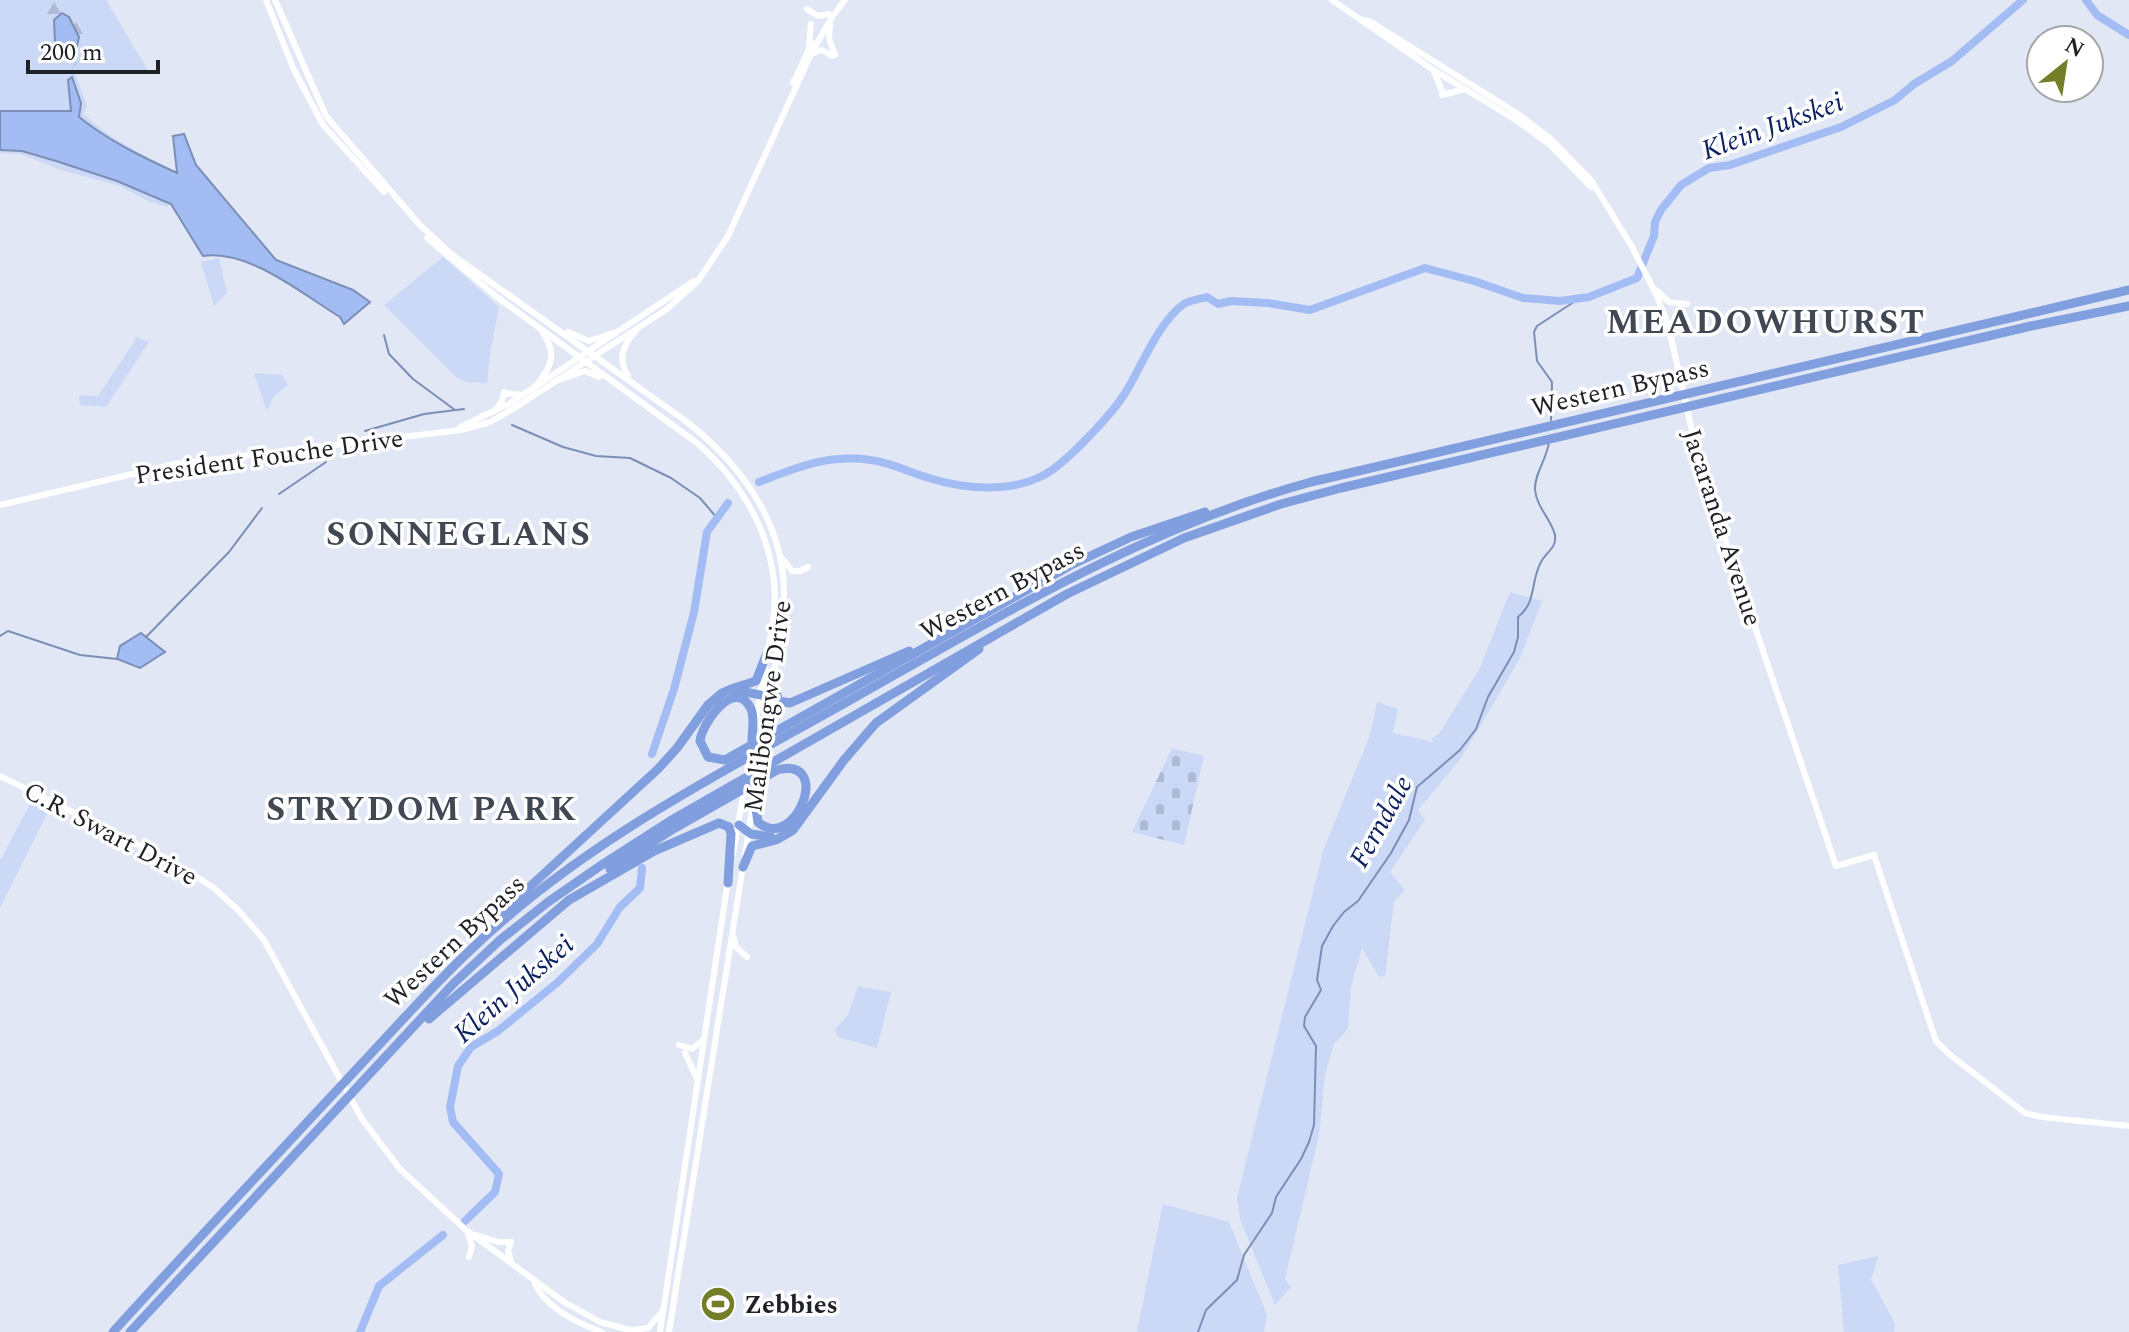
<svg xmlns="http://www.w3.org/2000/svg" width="2129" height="1332" viewBox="0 0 2129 1332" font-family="Spectral,serif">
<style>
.green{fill:#cbd9f7}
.forest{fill:url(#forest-firs)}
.cemetery{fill:url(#cemetery-stones)}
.water{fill:#a3bdf4;stroke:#7b8eb6;stroke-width:2}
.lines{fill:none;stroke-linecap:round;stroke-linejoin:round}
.stream{stroke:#7b8eb6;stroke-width:2}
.river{stroke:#a3bdf4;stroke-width:8}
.tertiary{stroke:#fff;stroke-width:6}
.secondary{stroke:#fff;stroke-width:6}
.motorway{stroke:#819ede;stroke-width:9}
.labels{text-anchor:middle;stroke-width:7;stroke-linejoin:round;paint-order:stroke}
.street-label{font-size:26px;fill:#1f2126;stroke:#fff}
.poi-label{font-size:26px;font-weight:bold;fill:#1f2126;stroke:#fff;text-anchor:start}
.water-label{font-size:28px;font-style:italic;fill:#0d2260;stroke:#fff}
.district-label{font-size:34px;font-weight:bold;letter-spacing:2px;fill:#424853;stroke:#fff}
</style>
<defs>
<pattern id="forest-firs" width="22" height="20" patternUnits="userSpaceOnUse" patternTransform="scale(2)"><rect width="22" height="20" fill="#cbd9f7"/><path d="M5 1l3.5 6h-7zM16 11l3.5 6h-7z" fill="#aebad4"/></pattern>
<pattern id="cemetery-stones" width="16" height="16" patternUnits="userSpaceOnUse" patternTransform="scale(2)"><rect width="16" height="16" fill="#cbd9f7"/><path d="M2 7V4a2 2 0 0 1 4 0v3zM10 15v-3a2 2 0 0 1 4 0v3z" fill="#aebad4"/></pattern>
</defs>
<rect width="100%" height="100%" fill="#e1e7f5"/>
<g class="green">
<path d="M0,0H106L150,74L74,70L87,106L83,114C111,139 141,155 176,171L168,207L150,202L120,186L61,170L20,154L0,153Z"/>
<polygon points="443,257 499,307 490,354 487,383 466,382 456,377 384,305"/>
<polygon points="219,258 227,293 214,306 201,262"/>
<polygon points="134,336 149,342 106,407 80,405 79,395 98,396 136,339"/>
<polygon points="254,373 282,375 288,385 273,397 267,411"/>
<polygon points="1510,592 1542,601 1520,658 1477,732 1458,762 1418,810 1425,820 1390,872 1405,890 1394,902 1385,976 1379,977 1362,948 1351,987 1348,1029 1334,1044 1325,1074 1319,1135 1285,1279 1291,1287 1275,1305 1240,1219 1237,1198 1323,851 1370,735 1377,702 1398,709 1393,733 1433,742 1432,738 1439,734 1480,668"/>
<polygon points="34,796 51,806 0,908 0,861"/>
<polygon points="858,986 891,992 877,1048 838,1037 835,1029 848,1015"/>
<polygon points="1163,1204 1229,1222 1267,1315 1264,1332 1137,1332"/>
<polygon points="1878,1256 1871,1280 1895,1323 1894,1332 1844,1332 1838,1265"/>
</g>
<polygon class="forest" points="31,0 74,0 71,4 77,17 92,25 88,37 90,47 61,83 51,57 55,49 50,41 39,39 40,23 36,17"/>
<polygon class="cemetery" points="1172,748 1204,756 1184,845 1132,832"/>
<g class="water">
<polygon points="62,13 69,17 79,37 76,51 55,42 54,20"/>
<path d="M72,77L81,103L79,117C109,141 142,157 177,173L173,136L184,134L196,165L276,260L353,290L370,302L344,324L340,317C302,294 249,249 203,256L171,204L117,181L56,161L22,151L0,150V111H71L68,80Z"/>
<polygon points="141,633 165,652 140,668 117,659 120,646"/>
</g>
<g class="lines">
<g class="stream">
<polyline points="384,335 389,354 413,379 455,410"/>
<polyline points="1551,420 1552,382 1537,361 1534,332 1537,326 1580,298"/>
<polyline points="512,425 563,447 596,456 630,458 671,478 700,498 717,518"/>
<polyline points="365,431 424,414 464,409"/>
<polyline points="279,494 326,462"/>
<polyline points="0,636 8,631 80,655 117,659"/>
<polyline points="146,637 229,552 262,508"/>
<path d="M1198,1332L1206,1310L1237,1280L1244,1255L1272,1213L1276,1197L1301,1159L1309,1142L1314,1125L1316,1046L1304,1026L1305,1017L1321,990L1317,980L1322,946L1333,926L1344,912L1358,901L1391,853L1409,820L1417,787L1460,750L1476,729L1488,697L1514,652L1518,637V617C1537,602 1530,582 1541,562C1546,552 1557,548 1555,535C1551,519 1537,508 1535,490C1534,474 1547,459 1549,442"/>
</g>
<g class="river">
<polyline points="2086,0 2097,15 2129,35"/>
<path d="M759,482C798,467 828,454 871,460C892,463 909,472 929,478C964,489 1008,493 1042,476C1064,466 1115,411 1127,390C1142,365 1160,320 1184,304C1190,300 1200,299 1207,297L1218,304L1231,301L1268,303L1310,310L1425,268L1474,281L1523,298L1560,301L1589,297L1637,278L1654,236L1655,222L1661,210L1681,185L1709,168L1730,165L1841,127L1895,100L1914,84L1952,61L2023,0"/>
<polyline points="652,754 674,689 694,612 707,532 728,503"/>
<polyline points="465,1221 495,1192 499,1174 453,1122 450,1107 458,1066 471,1047 498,1031 558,982 597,944 620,907 640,888 642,868"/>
<polyline points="360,1332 379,1286 443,1235"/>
</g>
<g class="tertiary">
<polyline points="1332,0 1432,69 1516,120 1549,144 1591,187"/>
<polyline points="807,9 818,16 829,14"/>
<polyline points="1364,20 1371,22 1518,114 1552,140 1591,180 1631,245 1656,294 1668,324 1699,462 1836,866 1874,855 1936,1041 1949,1054 2025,1113 2042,1117 2129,1126"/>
<polyline points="830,24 829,39 835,55"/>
<polyline points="809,45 811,24"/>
<polyline points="811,54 822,50 832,56"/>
<polyline points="1434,72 1443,93"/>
<polyline points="793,83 812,43"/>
<polyline points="1442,95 1465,89"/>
<polyline points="1656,290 1669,302 1687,304"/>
<polyline points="504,393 523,395"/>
<polyline points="496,409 502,401 504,392"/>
<polyline points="460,427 509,404 694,281"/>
<polyline points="0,505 175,464 461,430 490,422 513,409 667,309 698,281 728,236 811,54 832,17 845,0"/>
<polyline points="0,776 175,863 214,888 239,911 264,940 362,1119 400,1169 466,1230 564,1302 600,1322 637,1332"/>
<polyline points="468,1234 472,1246 469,1257"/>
<polyline points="476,1235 498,1242 511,1242 508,1251 511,1261"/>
<path d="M535,1284C547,1309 577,1323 602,1332"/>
</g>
<g class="secondary">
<polyline points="266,0 294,70 323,125 384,192"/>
<path d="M275,0L326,116L419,224L451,254L683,419C738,461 784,520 784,594C784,624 777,655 772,685"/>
<path d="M427,238L497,297L697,443C738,478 769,528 774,582C777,606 771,633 767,656"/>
<polyline points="568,332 589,341 613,333"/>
<path d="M628,376C617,358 623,346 636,330"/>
<polyline points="556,381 585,371 599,377"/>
<path d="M533,389C549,371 559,356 543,333"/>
<polyline points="782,558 792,571 800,571 808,567"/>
<polyline points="756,720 765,667"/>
<polyline points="733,854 750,754"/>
<polyline points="745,855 770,696"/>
<polyline points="733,935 736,947 747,957"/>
<polyline points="679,1045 692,1049 703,1040"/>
<polyline points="685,1053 697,1079"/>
<polyline points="632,1330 648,1328 661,1313"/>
<polyline points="660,1332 728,880"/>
<polyline points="669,1332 743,866"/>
</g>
<g class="motorway">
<polyline points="772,683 779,701 790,703 909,651"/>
<polyline points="734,688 756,681 767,653"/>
<path d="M752,741C752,732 755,718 751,709C735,676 702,723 700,741L708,757L725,760L1071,565L1131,537L1205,512"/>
<polyline points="739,825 751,834 771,837"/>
<polyline points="743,867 752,846 776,840 793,830 844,760 876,723 979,649"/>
<path d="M610,869L675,828L777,770C834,755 795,854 758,822L754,796"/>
<polyline points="496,918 658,769 677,748 708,705 722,693 731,689 770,697"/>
<polyline points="429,1019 569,900 654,851 719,823 729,827 731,834 728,883"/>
<path d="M113,1332C192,1245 272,1160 352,1074C400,1023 446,970 499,924C605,831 730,768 852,699C1000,616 1146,527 1311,482L2129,290"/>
<polyline points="130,1332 454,983 500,940 548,902 603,864 670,821 1067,594 1184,538 1281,504 1341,488 2031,326 2129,306"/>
</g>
</g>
<defs>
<g id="stadium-disc" transform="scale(1.8)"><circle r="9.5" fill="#747d28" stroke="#fff"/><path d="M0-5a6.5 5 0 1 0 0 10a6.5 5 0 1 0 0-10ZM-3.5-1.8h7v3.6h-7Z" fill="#fff"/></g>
</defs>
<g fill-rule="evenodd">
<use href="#stadium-disc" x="718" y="1304"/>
</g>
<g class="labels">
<g class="street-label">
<text transform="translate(1620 387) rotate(-13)" y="9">Western Bypass</text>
<text transform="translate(269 456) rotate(-8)" y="9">President Fouche Drive</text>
<text transform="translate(1723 527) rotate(72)" y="9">Jacaranda Avenue</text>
<text transform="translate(1002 590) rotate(-28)" y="9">Western Bypass</text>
<text transform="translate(767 706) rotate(-82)" y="9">Malibongwe Drive</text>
<text transform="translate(111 833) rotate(28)" y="9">C.R. Swart Drive</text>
<text transform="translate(454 941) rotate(-43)" y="9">Western Bypass</text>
</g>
<g class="poi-label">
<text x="744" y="1313">Zebbies</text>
</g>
<g class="water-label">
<text transform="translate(1772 125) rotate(-20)" y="10">Klein Jukskei</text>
<text transform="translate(1380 821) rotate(-61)" y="10">Ferndale</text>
<text transform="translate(513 988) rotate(-41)" y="10">Klein Jukskei</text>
</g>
<g class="district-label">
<text x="1766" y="333">MEADOWHURST</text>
<text x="459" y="545">SONNEGLANS</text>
<text x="422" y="820">STRYDOM PARK</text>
</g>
</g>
<g transform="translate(2065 64) rotate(30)"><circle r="38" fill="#ffffff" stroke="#a5a6a8" stroke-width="2"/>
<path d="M0-6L14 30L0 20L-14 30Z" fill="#747d28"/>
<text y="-12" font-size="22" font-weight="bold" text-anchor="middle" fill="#1f2126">N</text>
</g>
<path d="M28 60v12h130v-12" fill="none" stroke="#1f2126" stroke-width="4"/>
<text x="40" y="60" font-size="24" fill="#1f2126" stroke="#ffffff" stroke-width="6" paint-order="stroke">200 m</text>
</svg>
